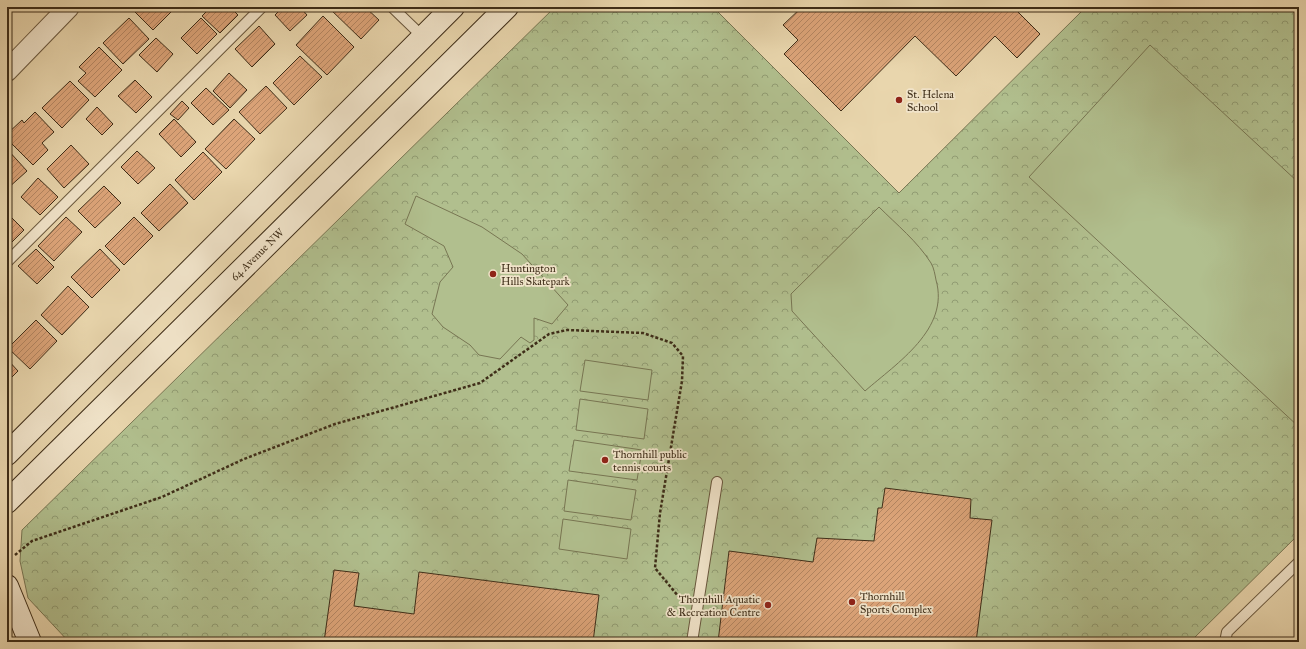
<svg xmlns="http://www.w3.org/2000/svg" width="1306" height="649" viewBox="0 0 1306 649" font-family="'IM FELL Great Primer',serif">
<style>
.park{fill:url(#park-crowns);stroke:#787653}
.garden{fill:#b1bf8e;stroke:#787653}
.building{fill:url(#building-hatch);stroke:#3e2d18}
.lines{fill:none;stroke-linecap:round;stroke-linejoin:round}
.lane-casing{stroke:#69573d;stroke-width:12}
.street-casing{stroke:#69573d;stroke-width:22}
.secondary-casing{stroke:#3e2d18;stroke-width:24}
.path{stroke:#3e2d18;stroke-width:2.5;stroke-dasharray:3 2;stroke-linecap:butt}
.lane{stroke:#f1e4ca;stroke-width:10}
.street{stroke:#f1e4ca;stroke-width:20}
.secondary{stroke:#f1e4ca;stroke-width:22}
.poi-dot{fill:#8f2418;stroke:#f1e4ca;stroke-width:1.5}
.labels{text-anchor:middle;stroke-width:3.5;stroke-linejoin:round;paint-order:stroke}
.poi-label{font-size:11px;fill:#3e2d18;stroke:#f1e4ca;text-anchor:start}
.street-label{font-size:11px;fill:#3e2d18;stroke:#f1e4ca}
</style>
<defs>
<pattern id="park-crowns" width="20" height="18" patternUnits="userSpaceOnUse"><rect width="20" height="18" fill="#b1bf8e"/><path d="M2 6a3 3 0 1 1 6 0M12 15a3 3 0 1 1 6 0" fill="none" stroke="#919c73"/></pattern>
<pattern id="building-hatch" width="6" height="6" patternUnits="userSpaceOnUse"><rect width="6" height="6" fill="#dca479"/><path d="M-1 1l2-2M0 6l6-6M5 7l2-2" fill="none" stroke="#b48662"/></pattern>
</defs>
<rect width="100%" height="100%" fill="#e9d6ad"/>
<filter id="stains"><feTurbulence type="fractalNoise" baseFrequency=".005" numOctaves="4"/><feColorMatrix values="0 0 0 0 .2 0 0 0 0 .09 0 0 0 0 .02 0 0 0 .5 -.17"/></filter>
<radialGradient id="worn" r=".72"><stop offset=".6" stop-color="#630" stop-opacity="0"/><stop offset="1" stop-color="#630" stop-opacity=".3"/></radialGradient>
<polygon class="park" points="555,7 713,7 899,193 1086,7 1299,7 1299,534 1190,642 69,642 28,598 20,561 22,530"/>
<g class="garden">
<polygon points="1150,45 1299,183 1299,427 1029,177"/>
<polygon points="416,196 482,227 522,254 568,305 552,324 534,318 534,340 530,343 521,337 500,359 479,355 470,345 443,327 432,314 440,282 453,267 444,246 405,224"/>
<path d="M879,207C897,225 917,241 931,263C934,268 935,275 936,280C950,329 897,363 865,391L792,311L791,294Z"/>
<polygon points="585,360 652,370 648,400 580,391"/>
<polygon points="580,399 648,409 644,439 576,430"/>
<polygon points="574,440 642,450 637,480 569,471"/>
<polygon points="568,480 636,490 631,520 564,511"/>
<polygon points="563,519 631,529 627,559 559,549"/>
</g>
<g class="building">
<polygon points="7,7 14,7 7,14"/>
<polygon points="134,7 176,7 153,30 132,9"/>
<polygon points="211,7 230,7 238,15 220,33 202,16"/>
<polygon points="283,7 300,7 307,15 290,31 275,15"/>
<polygon points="328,7 365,7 379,20 361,39"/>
<polygon points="802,7 1019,7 1016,10 1040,34 1017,58 995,36 956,76 915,36 841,111 784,54 798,40 783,25"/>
<polygon points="323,16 354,47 327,75 296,45"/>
<polygon points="129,18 149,39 123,64 103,43"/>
<polygon points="201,18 217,34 197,54 181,38"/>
<polygon points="259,26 275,44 252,67 235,49"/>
<polygon points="156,38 173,54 157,72 139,55"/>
<polygon points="99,47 122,70 95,97 78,81 86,73 79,67"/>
<polygon points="300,56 322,77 294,105 273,83"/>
<polygon points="229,73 247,90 230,108 213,91"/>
<polygon points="135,80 152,97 136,113 118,96"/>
<polygon points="70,81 89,100 62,128 42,108"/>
<polygon points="266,86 287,108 260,134 239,112"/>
<polygon points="206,88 229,110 213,125 191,103"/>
<polygon points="182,101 189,108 178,120 170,114"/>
<polygon points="97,107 113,124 102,135 86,119"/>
<polygon points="35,112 54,132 42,143 48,150 33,165 7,139 7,134 22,120 24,123"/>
<polygon points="174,119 196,142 181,157 159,134"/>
<polygon points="234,119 255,139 226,169 205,149"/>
<polygon points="71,145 89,164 64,188 47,169"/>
<polygon points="7,149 27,171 7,189"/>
<polygon points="137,151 155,168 138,184 121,167"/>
<polygon points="203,152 222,172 194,200 175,180"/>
<polygon points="38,178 58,197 40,215 21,197"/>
<polygon points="170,184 188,203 159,231 141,213"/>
<polygon points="104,186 121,203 95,228 78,211"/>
<polygon points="7,213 24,230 7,247"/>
<polygon points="66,217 82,232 54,261 38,246"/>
<polygon points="134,217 153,236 124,265 105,246"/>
<polygon points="36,249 54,267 37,284 18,266"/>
<polygon points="100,249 120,270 92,298 71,277"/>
<polygon points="68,286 89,307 62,335 41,315"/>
<polygon points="7,320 12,325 7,329"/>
<polygon points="36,320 57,341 30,369 8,348"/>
<polygon points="7,359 18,371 7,382"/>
<polygon points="885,488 971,499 970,518 992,520 976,642 718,642 729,551 813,562 817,538 874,541 878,508 882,508"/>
<polygon points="334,570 359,573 354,606 414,614 419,572 599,595 593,642 324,642"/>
</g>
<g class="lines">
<g class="lane-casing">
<g id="lane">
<polyline points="392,7 423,37"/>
<polyline points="7,262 262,7"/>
<polyline points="692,642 717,482"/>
<polyline points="1225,642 1227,632 1299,562"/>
</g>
</g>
<g class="street-casing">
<polyline id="street" points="7,71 69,7"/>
</g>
<g class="secondary-casing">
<g id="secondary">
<polyline points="7,454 453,7"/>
<path id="s1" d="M7,502L507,7"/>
<polyline points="7,586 30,642"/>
</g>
</g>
<polyline class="path" points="15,555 32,541 162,497 244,459 335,424 480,383 549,334 567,330 643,333 672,343 683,356 682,381 660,513 655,568 683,602"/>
<use href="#lane" class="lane"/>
<use href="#street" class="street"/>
<use href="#secondary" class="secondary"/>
</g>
<g class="poi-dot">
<circle cx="899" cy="100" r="4"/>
<circle cx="493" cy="274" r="4"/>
<circle cx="605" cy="460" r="4"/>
<circle cx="852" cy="602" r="4"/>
<circle cx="768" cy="605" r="4"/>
</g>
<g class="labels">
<g class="poi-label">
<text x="907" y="98">St. Helena<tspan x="907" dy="13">School</tspan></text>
<text x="501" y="272">Huntington<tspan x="501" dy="13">Hills Skatepark</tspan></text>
<text x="613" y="458">Thornhill public<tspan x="613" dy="13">tennis courts</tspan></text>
<text x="860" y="600">Thornhill<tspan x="860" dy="13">Sports Complex</tspan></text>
<text x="760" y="603" text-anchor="end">Thornhill Aquatic<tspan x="760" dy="13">&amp; Recreation Centre</tspan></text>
</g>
<g class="street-label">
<text dy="4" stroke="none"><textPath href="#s1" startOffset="352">64 Avenue NW</textPath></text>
</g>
</g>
<rect width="1306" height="649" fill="none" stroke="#e9d6ad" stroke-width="24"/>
<rect x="8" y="8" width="1290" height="633" fill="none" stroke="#3e2d18" stroke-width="2"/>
<rect x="12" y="12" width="1282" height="625" fill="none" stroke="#3e2d18"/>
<rect width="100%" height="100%" filter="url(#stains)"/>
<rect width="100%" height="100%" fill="url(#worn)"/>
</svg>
